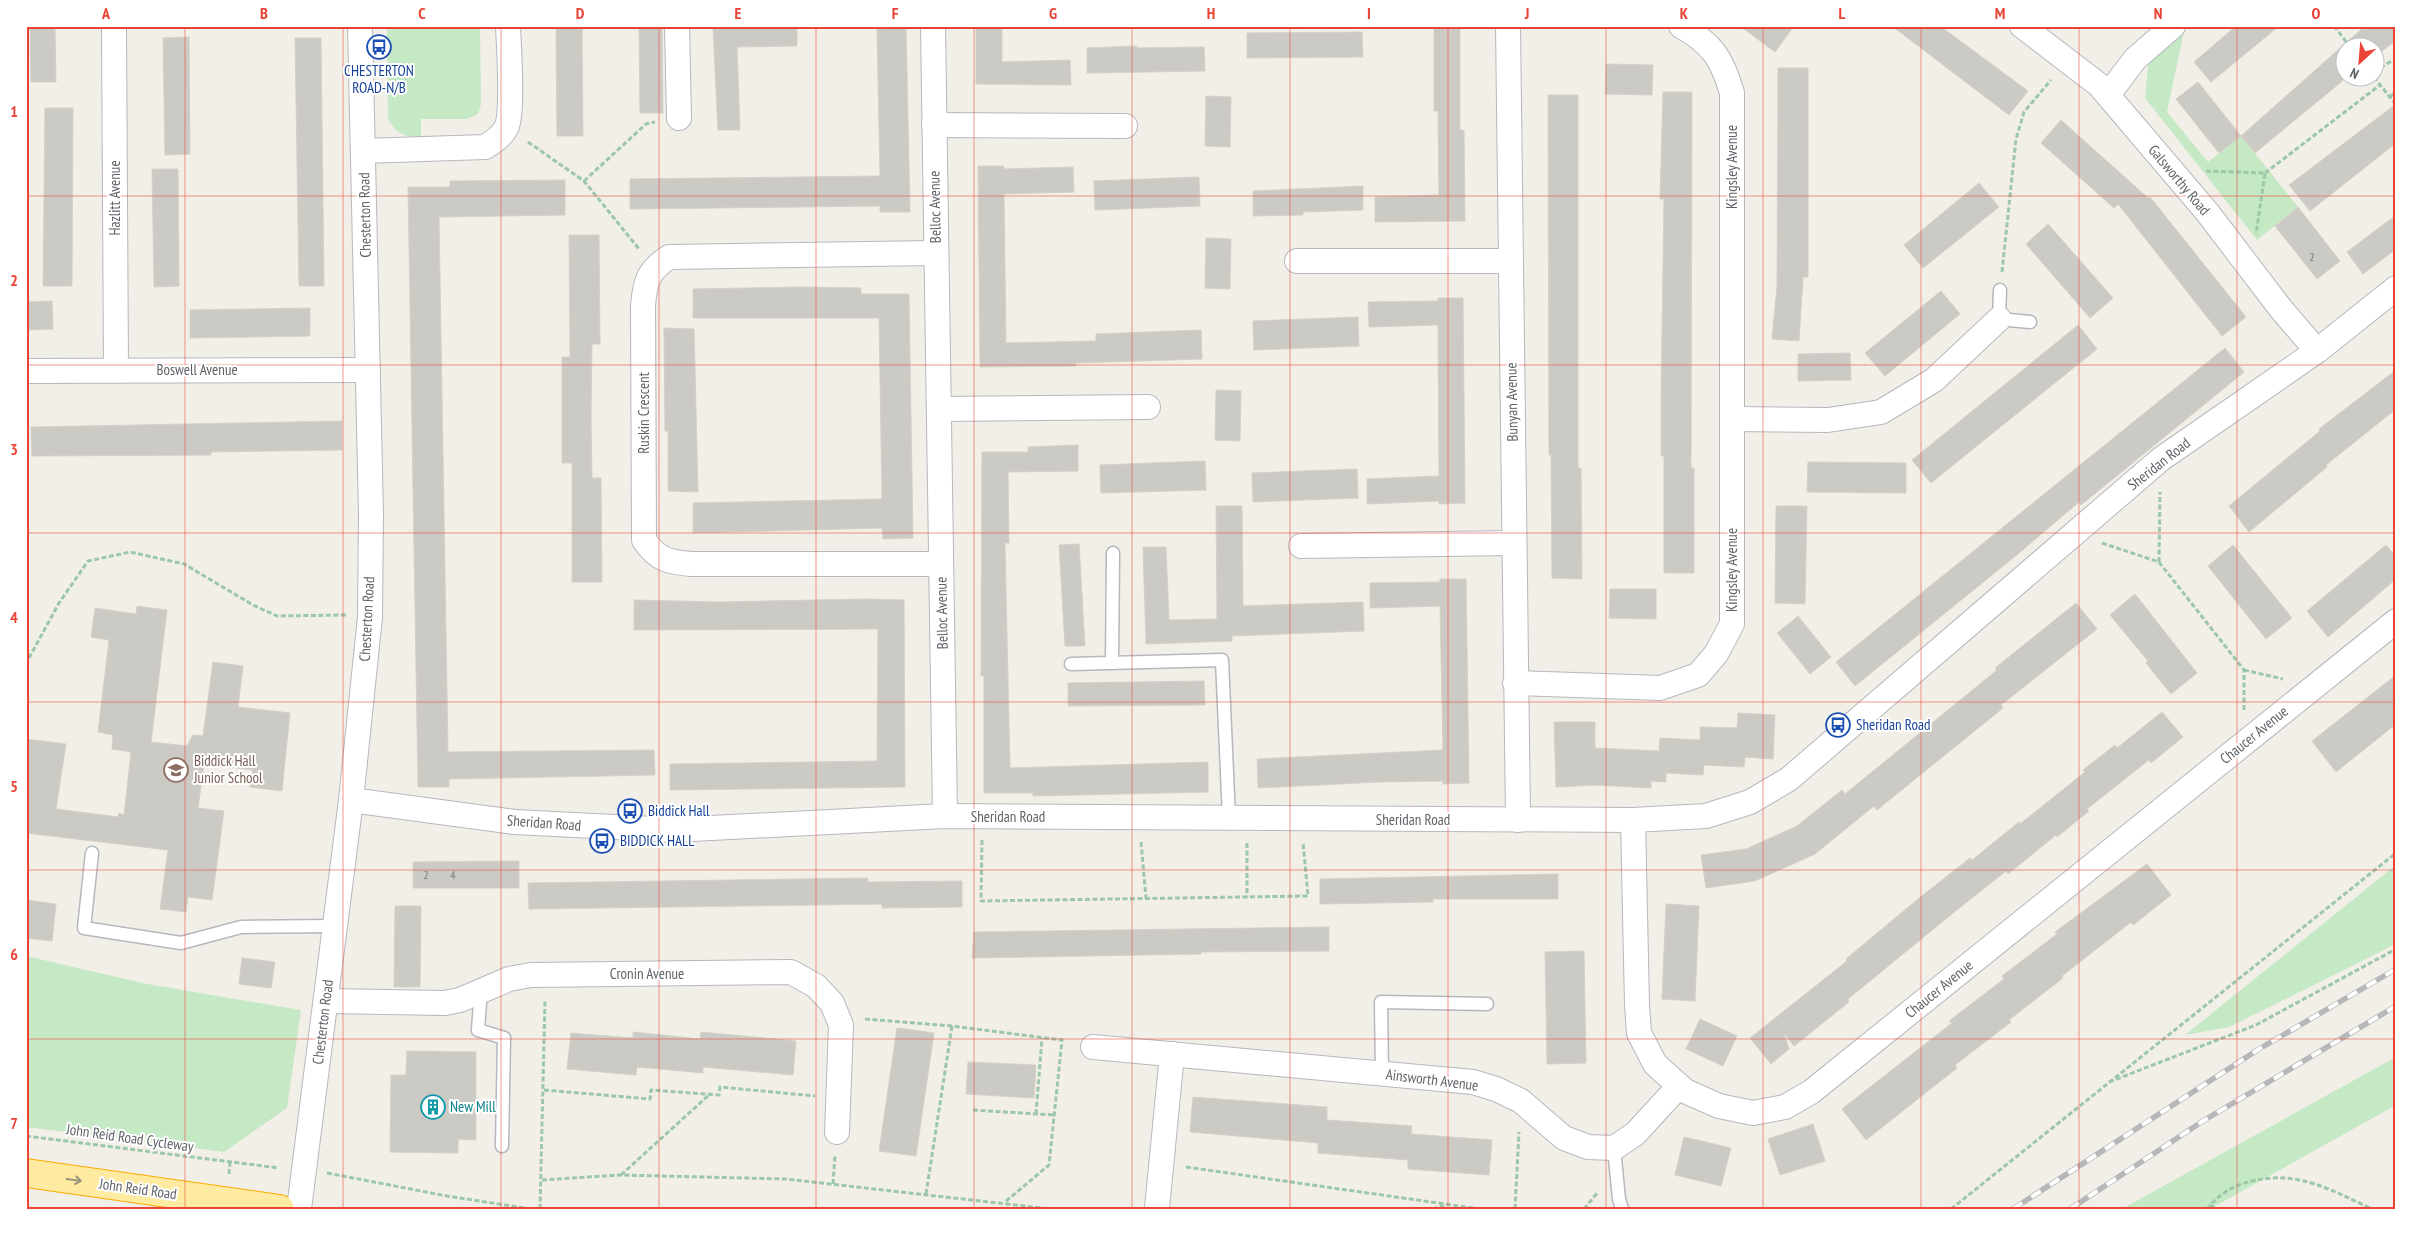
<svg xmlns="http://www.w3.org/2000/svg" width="2422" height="1235" viewBox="0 0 2422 1235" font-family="'PT Sans Narrow',sans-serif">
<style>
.green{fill:#c5e8c5}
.building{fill:#cccac5;stroke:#d6d1c6}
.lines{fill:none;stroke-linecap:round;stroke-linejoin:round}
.service-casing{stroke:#b5b8bc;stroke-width:15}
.minor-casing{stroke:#b5b8bc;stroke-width:26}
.trunk-casing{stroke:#f9ab00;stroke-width:30}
.path{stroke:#9cc7a9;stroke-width:3;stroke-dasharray:5 2.5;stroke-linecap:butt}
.service{stroke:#fff;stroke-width:12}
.minor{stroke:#fff;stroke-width:24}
.trunk{stroke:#feeaa1;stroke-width:28}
.rail-casing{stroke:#b6b7b8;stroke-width:5.5}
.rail{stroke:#fff;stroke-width:4;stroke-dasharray:11;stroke-linecap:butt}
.oneway{stroke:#97927c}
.grid{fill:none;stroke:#ea4335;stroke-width:1;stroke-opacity:0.55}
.labels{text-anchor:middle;stroke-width:4;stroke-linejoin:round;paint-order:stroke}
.number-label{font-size:12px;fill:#7a7d7f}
.transit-label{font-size:15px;fill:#164399;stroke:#fff;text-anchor:start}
.street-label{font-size:15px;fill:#5f6368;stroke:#fff}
.education-label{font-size:15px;fill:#785e54;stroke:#fff;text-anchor:start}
.culture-label{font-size:15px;fill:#0d838f;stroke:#fff;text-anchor:start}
.neatline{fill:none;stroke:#ea4335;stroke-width:2}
.grid-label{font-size:16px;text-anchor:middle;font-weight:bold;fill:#ea4335}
</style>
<rect width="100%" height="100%" fill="#f1efe8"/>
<g class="green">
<path d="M387,26H480L481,104L478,114L467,119H421V138C403,136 396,134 388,118Z"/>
<polygon points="2184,31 2167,112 2208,162 2241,136 2298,207 2257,240 2145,98 2149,57"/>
<polygon points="2396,865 2396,944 2229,1027 2185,1035"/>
<polygon points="26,956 147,984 301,1010 287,1108 224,1152 26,1127"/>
<polygon points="2396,1057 2396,1105 2210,1209 2122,1209"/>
</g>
<g class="building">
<polygon points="30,26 55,26 56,82 31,82"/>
<polygon points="556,26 582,26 583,136 557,136"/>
<polygon points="639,26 662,26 663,113 640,113"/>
<polygon points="797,26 797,46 737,47 740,130 718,130 713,27"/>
<polygon points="976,26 1002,26 1002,62 1070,60 1071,85 976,84"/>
<polygon points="1434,26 1460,26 1460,130 1464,130 1465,221 1375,222 1375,197 1439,195 1438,111 1434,111"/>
<polygon points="1740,26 1794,26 1775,52"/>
<polygon points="1892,26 1940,26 2028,91 2009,115"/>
<polygon points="2236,26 2279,26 2211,82 2194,62"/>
<polygon points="2365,26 2396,26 2396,40 2374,58 2374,48 2344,48 2346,78 2255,153 2241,136"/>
<polygon points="906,28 910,212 880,212 880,206 630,209 630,179 880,176 877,29"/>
<polygon points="1362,32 1363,57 1247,58 1247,33"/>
<polygon points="189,37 190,154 165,155 163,38"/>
<polygon points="295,38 321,38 324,286 299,286"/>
<polygon points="1137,46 1137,48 1204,47 1205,71 1087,73 1087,48"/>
<polygon points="1606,64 1653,65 1652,95 1605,94"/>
<polygon points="1778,68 1808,68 1808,277 1803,277 1799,341 1772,339 1777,287"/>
<polygon points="2198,82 2241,136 2219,153 2176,99"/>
<polygon points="1663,92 1692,92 1691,468 1694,468 1694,573 1664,573 1664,456 1661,456 1661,400 1664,199 1660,199"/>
<polygon points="1548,95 1578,95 1578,468 1581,468 1582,579 1552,578 1551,455 1549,455"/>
<polygon points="1206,96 1231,97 1230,147 1205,146"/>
<polygon points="2396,104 2396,143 2310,211 2289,185"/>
<polygon points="45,108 73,108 72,286 43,286"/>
<polygon points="2061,120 2148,198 2150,197 2246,317 2222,336 2118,204 2114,208 2041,143"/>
<polygon points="978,166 1004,166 1004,169 1073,167 1074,192 1004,194 1006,343 1096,341 1096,334 1201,330 1202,359 1076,363 1076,366 980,367"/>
<polygon points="152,169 178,169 179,286 154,287"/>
<polygon points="1199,177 1200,206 1095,210 1094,181"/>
<polygon points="565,180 565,215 439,217 448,752 654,750 655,775 449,779 449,787 418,787 408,187 450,187 450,181"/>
<polygon points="1979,183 1999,207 1923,268 1904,245"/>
<polygon points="1363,186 1363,210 1303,212 1303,215 1253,216 1253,191"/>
<polygon points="2298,207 2340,261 2317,279 2275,226"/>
<polygon points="2396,215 2396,249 2363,274 2347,252"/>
<polygon points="2048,224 2113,298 2090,318 2026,244"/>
<polygon points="569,235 599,235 600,344 592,344 591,417 592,478 601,478 602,582 572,582 572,463 562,463 562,357 570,357"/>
<polygon points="1206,238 1231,239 1230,289 1205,288"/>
<polygon points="800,287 861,288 861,294 909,294 913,538 883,539 882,528 693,533 693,503 882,499 879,318 693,318 693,289"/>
<polygon points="1941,291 1960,314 1885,376 1865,353"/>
<polygon points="1438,298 1463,298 1465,503 1439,504 1439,501 1367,504 1367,479 1439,476 1438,325 1369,327 1368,302 1438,301"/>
<polygon points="52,301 53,329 26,330 26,302"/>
<polygon points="310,308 310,336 190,338 190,310"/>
<polygon points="1358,317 1359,346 1254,350 1253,321"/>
<polygon points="2078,325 2097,349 1931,483 1912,460"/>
<polygon points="664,328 694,329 698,492 668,491 668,431 665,431"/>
<polygon points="2225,348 2244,372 2081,505 2079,502 2018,554 1855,686 1836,662"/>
<polygon points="1850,353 1851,380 1798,381 1798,354"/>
<polygon points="2396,370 2396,409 2326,465 2327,467 2249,532 2229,506 2320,431 2319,429"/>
<polygon points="1216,390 1241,391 1240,441 1215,440"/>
<polygon points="342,421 342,450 211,452 211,455 32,456 31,427"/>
<polygon points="1078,445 1078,471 1008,472 1009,543 1005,543 1010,768 1208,762 1208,792 1033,796 1033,793 984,793 984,676 981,676 982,452 1028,452 1028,447"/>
<polygon points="1205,461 1206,490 1101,493 1100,465"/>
<polygon points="1808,462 1906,463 1906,493 1807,492"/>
<polygon points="1357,469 1358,498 1253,502 1252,473"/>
<polygon points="1216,506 1242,506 1243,606 1363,602 1364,631 1232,636 1232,641 1146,644 1143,547 1166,547 1169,620 1217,619"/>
<polygon points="1776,506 1807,506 1805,604 1775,603"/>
<polygon points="1079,544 1085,646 1065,646 1059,545"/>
<polygon points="2233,545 2292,618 2266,639 2208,566"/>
<polygon points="2386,545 2396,557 2396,579 2328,637 2307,611"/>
<polygon points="1440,579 1466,579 1469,783 1443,784 1443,781 1380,782 1258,788 1257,759 1443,750 1440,606 1370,608 1370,583 1440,582"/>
<polygon points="1610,589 1656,589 1656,619 1609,618"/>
<polygon points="2135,594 2197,673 2171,694 2146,663 2148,661 2110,615"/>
<polygon points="865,599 904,600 905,787 670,790 670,764 877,761 878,629 634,630 634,600 718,602"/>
<polygon points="2076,603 2097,629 2001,705 2003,708 1877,810 1874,806 1815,854 1755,881 1706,888 1701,855 1746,849 1797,826 1842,790 1845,794 1997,670 1995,668"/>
<polygon points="137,606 167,610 151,742 187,746 193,735 203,736 213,662 243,666 238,707 290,713 282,791 250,787 253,770 204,764 198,808 224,811 212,900 188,897 186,912 160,909 168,850 26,833 26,739 66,744 56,809 118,817 119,813 124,815 131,752 112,749 113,735 98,732 109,640 91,637 95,608 136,614"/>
<polygon points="1798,616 1831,657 1810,674 1777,633"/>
<polygon points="2396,675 2396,724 2336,772 2312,741"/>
<polygon points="1204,681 1205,705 1068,706 1068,683"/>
<polygon points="2162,712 2183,737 2151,763 2149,760 2087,809 2089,811 2057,837 2056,835 2008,874 2006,871 1958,909 1848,999 1849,1002 1794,1046 1784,1033 1789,1049 1771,1064 1750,1038 1847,961 1846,959 1918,899 1970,858 1972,860 2019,822 2020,824 2085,772 2083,770 2115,745 2117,748"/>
<polygon points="1738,713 1775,715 1773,759 1745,757 1744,767 1704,765 1703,775 1666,773 1666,782 1651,781 1651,788 1596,785 1556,787 1554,722 1595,722 1595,748 1659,751 1660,738 1700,740 1700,727 1737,728"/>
<polygon points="519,861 519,888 413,888 413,862"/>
<polygon points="2147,864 2171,895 2133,925 2131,922 2062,976 2063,978 2009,1020 2011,1022 1955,1065 1957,1068 1866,1140 1842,1109 1952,1023 1949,1021 2004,979 2002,976 2057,934 2055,932"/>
<polygon points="1558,874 1558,899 1433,899 1433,902 1320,904 1320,879"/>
<polygon points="868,878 868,882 962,881 962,907 882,908 882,904 529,909 528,883"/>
<polygon points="26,900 56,904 52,941 26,938"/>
<polygon points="1666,904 1699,906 1695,1001 1662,999"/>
<polygon points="395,906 421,906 420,987 394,987"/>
<polygon points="1329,927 1329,951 1201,952 1201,954 972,958 974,932"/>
<polygon points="1584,951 1586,1063 1547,1064 1545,952"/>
<polygon points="242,958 275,962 271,988 239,984"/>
<polygon points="1700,1019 1737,1036 1723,1066 1686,1049"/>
<polygon points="897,1028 934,1033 916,1156 879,1151"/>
<polygon points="633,1032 700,1039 701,1032 796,1041 793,1075 703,1067 703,1073 637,1067 636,1075 567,1069 571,1033 633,1038"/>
<polygon points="407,1051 476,1052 476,1140 458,1139 458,1153 390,1152 391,1075 406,1075"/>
<polygon points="968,1062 1036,1065 1034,1098 966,1094"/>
<polygon points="1193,1097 1327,1107 1327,1120 1412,1126 1411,1134 1492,1140 1489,1175 1408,1169 1408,1160 1318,1153 1318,1143 1190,1132"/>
<polygon points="1813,1124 1825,1161 1780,1175 1768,1139"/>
<polygon points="1684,1137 1731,1148 1721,1186 1675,1175"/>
</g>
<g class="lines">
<g class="service-casing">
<g id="service">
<polyline points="2000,290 1999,319 2030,322"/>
<polyline points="1112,663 1113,553"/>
<polyline points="1071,664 1222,660 1229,818"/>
<polyline points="92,853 84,928 181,943 241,927 334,926"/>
<polyline points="481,989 478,1030 504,1038 502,1146"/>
<polyline points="1382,1074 1381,1002 1487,1004"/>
<polyline points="1614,1148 1619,1199 1622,1209"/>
</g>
</g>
<g class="minor-casing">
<g id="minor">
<polyline points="114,26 116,370"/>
<polyline points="677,26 679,118"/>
<polyline points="933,26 945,816"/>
<polyline points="1508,26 1518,820"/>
<polyline points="2022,26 2099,85 2207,212 2281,309 2317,351"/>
<polyline points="2108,95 2135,59 2173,26"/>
<polyline points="934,125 1125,126"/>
<path d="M363,151L485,147C493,142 503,136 507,126C513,109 509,48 508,26"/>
<path d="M936,253L669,257C648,271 645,281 643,306L644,540C658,560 668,562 691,564H941"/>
<polyline points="1297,261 1510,261"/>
<polyline points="26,371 368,370"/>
<polyline points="939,409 1148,407"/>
<polyline points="1732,419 1828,420 1881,412 1934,380 1999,319"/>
<polyline points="1301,546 1513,543"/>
<path d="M1515,683L1660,688L1698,675L1716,654L1732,624V93C1722,59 1713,44 1681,26"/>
<polyline points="351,800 515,822 673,830 945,816 1633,820 1706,816 1750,802 1789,779 2161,459 2317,351 2396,288"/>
<polyline points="1633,820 1637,1005 1639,1033 1655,1064 1685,1091 1719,1106 1753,1113 1785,1107 1811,1092 2396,621"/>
<polyline points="326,1001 445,1003 460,1000 509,979 531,975 791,972 816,986 832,1003 841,1025 837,1132"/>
<polyline points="1093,1047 1473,1082 1496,1089 1521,1101 1564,1138 1588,1147 1614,1148 1635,1134 1679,1086"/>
<polyline points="1157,1208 1172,1054"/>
<polyline points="299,1209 351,800 370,617 371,514 360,26"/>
</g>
</g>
<g class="trunk-casing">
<polyline id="trunk" points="26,1173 280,1209"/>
</g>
<g class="path">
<polyline points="2334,26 2351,48"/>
<polyline points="2374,72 2396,58"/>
<polyline points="2374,77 2396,105"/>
<polyline points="2390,97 2396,91"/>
<polyline points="528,142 584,181 639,249"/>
<polyline points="2206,171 2265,173 2256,234"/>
<polyline points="2265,173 2380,85"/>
<polyline points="584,181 646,124 655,122"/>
<polyline points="2002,272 2016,139 2024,112 2051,80"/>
<polyline points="2102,543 2159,562 2244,670 2244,711"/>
<polyline points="2159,562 2160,492"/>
<polyline points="29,658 59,603 88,561 130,552 184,564 253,605 277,616 347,615"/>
<polyline points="2244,670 2283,679"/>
<polyline points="982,840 981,901 1308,896 1303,842"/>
<polyline points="1141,842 1146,898"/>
<polyline points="1247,843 1247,897"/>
<polyline points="865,1019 952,1026 1062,1040 1049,1165 1005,1202"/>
<polyline points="2109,1082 2256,1025 2396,949"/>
<polyline points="544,1090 650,1099 651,1090 719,1095 720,1087 815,1096"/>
<polyline points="973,1110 1054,1115"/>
<polyline points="1036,1114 1042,1038"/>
<polyline points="26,1136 279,1168"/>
<polyline points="1186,1167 1480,1209"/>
<polyline points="327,1173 447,1196 531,1209"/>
<polyline points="229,1174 230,1162"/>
<polyline points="621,1175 710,1094"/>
<polyline points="542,1180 620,1175 786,1179 1051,1209"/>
<polyline points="833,1184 835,1155"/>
<polyline points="926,1194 952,1026"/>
<polyline points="2210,1205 2217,1209"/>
<polyline points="540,1209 545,1000"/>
<polyline points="1433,1209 1444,1205"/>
<polyline points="1515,1209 1519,1132"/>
<polyline points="1584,1209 1598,1192"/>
<polyline points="1951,1209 2396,853"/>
<path d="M2207,1209C2217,1196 2232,1186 2248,1182C2296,1169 2329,1189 2372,1209"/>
</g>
<use href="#service" class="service"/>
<use href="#minor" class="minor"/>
<use href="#trunk" class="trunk"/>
<g class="rail-casing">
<g id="rail">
<polyline points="2013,1209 2259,1049 2396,969"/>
<polyline points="2070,1209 2203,1121 2396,1006"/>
</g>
</g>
<use href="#rail" class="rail"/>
</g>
<defs><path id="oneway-shaft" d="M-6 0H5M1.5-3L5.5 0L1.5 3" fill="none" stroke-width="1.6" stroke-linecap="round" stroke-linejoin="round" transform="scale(1.25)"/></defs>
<use class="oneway" href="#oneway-shaft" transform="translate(74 1180) rotate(8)"/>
<path class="grid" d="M185,26V1209M343,26V1209M501,26V1209M659,26V1209M816,26V1209M974,26V1209M1132,26V1209M1290,26V1209M1448,26V1209M1606,26V1209M1763,26V1209M1921,26V1209M2079,26V1209M2237,26V1209M26,196H2396M26,365H2396M26,533H2396M26,702H2396M26,870H2396M26,1039H2396"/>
<defs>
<g id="bus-ring" transform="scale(1.25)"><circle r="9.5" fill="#fff" stroke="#1a4fb4" stroke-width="1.5"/><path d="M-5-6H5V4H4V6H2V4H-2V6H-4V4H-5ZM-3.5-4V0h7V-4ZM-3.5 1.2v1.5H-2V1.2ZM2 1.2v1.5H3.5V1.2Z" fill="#1a4fb4"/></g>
<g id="school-ring" transform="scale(1.25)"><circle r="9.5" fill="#fff" stroke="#8d6e63" stroke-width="1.5"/><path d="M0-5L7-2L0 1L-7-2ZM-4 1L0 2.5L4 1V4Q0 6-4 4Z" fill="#8d6e63"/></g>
<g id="building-ring" transform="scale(1.25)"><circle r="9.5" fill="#fff" stroke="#0f9aa8" stroke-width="1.5"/><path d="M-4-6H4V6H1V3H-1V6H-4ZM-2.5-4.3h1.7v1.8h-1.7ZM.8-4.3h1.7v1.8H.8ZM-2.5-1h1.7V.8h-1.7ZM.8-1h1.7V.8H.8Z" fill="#0f9aa8"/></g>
</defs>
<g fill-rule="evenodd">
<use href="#bus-ring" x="379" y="47"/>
<use href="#bus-ring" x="1838" y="725"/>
<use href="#school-ring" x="176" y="770"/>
<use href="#bus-ring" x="630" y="811"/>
<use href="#bus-ring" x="602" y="841"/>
<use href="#building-ring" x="433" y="1107"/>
</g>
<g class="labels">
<g class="number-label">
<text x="2312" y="261">2</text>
<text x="426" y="879">2</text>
<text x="453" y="879">4</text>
</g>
<g class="transit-label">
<text x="379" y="76" text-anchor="middle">CHESTERTON<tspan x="379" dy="17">ROAD-N/B</tspan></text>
<text x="1856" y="730">Sheridan Road</text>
<text x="648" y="816">Biddick Hall</text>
<text x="620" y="846">BIDDICK HALL</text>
</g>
<g class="street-label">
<text transform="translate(1732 167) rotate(-90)" y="5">Kingsley Avenue</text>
<text transform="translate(2179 180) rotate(50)" y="5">Galsworthy Road</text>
<text transform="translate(115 198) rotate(-90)" y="5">Hazlitt Avenue</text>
<text transform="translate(935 207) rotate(-91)" y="5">Belloc Avenue</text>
<text transform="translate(365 215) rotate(-91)" y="5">Chesterton Road</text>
<text x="197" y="375">Boswell Avenue</text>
<text transform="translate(1512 402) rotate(-91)" y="5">Bunyan Avenue</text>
<text transform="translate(644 413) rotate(-90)" y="5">Ruskin Crescent</text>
<text transform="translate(2159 464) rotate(-38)" y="5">Sheridan Road</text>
<text transform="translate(1732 570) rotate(-90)" y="5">Kingsley Avenue</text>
<text transform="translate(942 613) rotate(-91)" y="5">Belloc Avenue</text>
<text transform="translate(367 619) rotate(-87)" y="5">Chesterton Road</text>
<text transform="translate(2254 735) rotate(-39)" y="5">Chaucer Avenue</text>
<text x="1008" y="822">Sheridan Road</text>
<text x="1413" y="825">Sheridan Road</text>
<text transform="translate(544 823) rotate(4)" y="5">Sheridan Road</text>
<text x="647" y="979">Cronin Avenue</text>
<text transform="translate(1939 989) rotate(-39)" y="5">Chaucer Avenue</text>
<text transform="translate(323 1022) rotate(-83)" y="5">Chesterton Road</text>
<text transform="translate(1432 1080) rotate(7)" y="5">Ainsworth Avenue</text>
<text transform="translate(130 1138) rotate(8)" y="5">John Reid Road Cycleway</text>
<text transform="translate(138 1189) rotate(8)" y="5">John Reid Road</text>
</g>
<g class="education-label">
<text x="194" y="766">Biddick Hall<tspan x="194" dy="17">Junior School</tspan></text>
</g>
<g class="culture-label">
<text x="450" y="1112">New Mill</text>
</g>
</g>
<rect width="2422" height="1235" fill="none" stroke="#ffffff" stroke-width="55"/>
<g transform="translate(2360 62) rotate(206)"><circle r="24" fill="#ffffff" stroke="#bfc1c3"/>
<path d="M0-4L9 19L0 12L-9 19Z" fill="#ea4335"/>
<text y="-8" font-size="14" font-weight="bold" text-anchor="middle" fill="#5f6368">N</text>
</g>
<rect x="28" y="28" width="2366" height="1180" class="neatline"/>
<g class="grid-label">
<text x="106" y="19">A</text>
<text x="264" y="19">B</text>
<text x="422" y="19">C</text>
<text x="580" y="19">D</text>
<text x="738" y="19">E</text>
<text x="895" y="19">F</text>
<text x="1053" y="19">G</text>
<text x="1211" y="19">H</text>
<text x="1369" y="19">I</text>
<text x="1527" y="19">J</text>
<text x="1684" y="19">K</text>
<text x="1842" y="19">L</text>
<text x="2000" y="19">M</text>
<text x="2158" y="19">N</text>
<text x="2316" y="19">O</text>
<text x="14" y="117">1</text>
<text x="14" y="286">2</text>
<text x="14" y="455">3</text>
<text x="14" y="623">4</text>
<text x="14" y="792">5</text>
<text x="14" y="960">6</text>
<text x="14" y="1129">7</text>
</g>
</svg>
